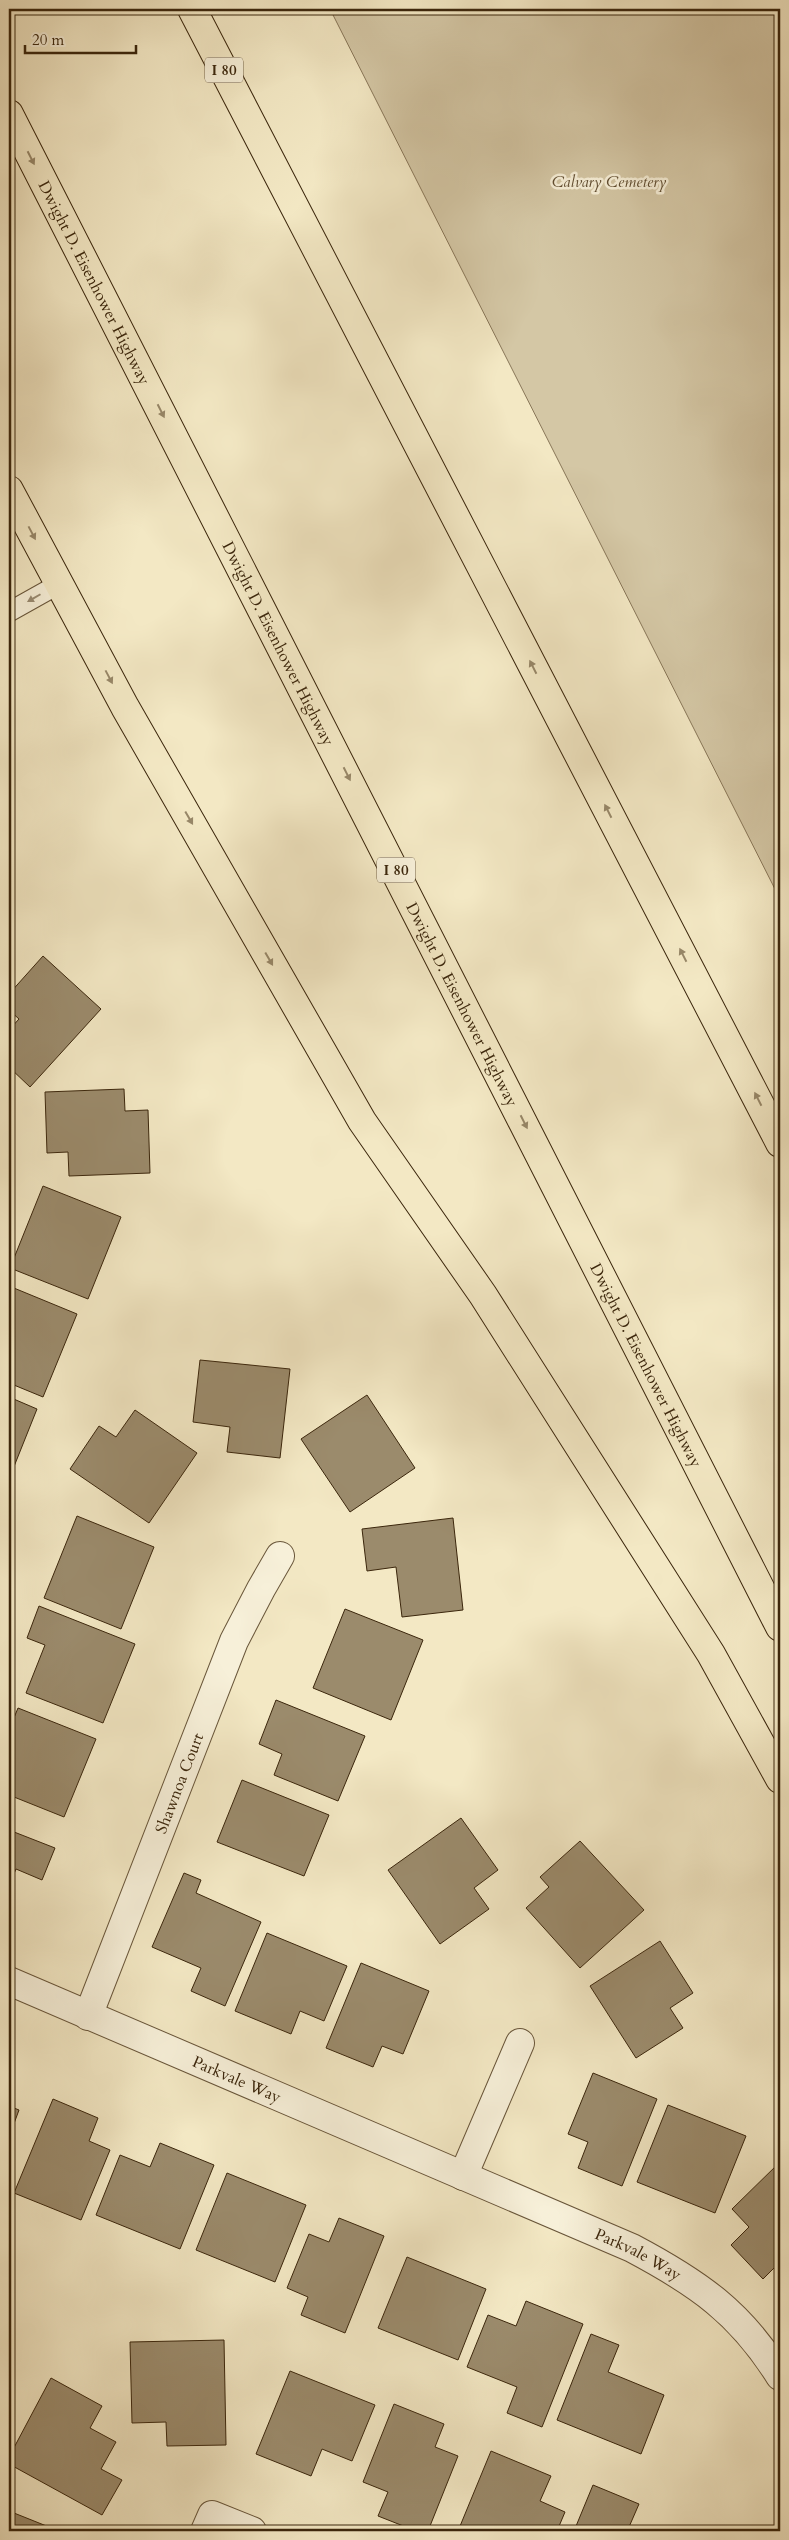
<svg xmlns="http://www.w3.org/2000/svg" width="789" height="2540" viewBox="0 0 789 2540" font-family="Cardo,serif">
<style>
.green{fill:#d4c7a5;stroke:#887658}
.building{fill:#9b8b6c;stroke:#3b260c}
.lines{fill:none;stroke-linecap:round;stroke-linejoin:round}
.lane-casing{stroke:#69563a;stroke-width:21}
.street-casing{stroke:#69563a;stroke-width:30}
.highway-casing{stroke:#3b260c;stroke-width:30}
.lane{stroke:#f7f0d9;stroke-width:19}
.street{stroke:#f7f0d9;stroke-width:28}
.highway{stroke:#f3e8c4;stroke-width:28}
.oneway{fill:#978768}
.oneway2{fill:#998b72}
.labels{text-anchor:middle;stroke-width:5;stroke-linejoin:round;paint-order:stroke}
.shield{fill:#f7f0d9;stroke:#73634a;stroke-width:1}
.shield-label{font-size:15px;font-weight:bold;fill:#3b260c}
.park-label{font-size:16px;font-style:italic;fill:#614e32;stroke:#f7f0d9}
.street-label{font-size:16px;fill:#3b260c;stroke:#f7f0d9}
</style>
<rect width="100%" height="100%" fill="#f3e8c4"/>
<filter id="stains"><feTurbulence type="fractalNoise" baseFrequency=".004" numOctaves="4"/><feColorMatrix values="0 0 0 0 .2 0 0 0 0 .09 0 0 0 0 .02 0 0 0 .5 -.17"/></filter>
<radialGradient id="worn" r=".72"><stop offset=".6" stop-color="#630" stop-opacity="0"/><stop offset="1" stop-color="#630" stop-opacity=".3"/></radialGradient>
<polygon class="green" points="330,9 780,9 780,899"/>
<g class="building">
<polygon points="43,956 101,1009 30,1087 9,1067 9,1030 19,1019 9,1010 9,994"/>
<polygon points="124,1089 125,1111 148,1110 150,1173 69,1176 68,1152 47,1153 45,1092"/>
<polygon points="43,1186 121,1217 88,1299 10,1268"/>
<polygon points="9,1286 77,1314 43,1397 9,1383"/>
<polygon points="200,1360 290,1369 280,1458 227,1452 230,1427 193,1422"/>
<polygon points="367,1395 415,1468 350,1512 301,1439"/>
<polygon points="9,1397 37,1409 9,1479"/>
<polygon points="135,1410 197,1453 149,1523 70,1469 99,1426 116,1437"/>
<polygon points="77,1516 154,1547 121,1629 44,1598"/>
<polygon points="453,1518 463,1610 402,1617 396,1567 367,1571 362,1529"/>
<polygon points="39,1606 135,1644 103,1723 26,1693 45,1645 27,1638"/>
<polygon points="345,1609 423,1640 391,1720 313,1688"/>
<polygon points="276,1700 365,1736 338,1801 274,1775 282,1754 259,1744"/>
<polygon points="18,1708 96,1739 64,1817 9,1795 9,1730"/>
<polygon points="242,1780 329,1815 304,1876 217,1842"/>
<polygon points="461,1818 498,1870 474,1888 489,1909 440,1944 388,1870"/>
<polygon points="9,1830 55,1848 42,1880 16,1869 9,1886"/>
<polygon points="580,1841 644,1910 580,1968 526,1908 549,1887 540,1877"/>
<polygon points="184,1873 201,1880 196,1893 261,1922 225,2006 191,1991 201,1968 152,1947"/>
<polygon points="267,1933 347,1966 324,2021 300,2011 291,2034 235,2011"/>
<polygon points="660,1941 693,1993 670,2008 683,2028 636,2058 590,1986"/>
<polygon points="361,1963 429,1991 403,2054 382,2046 373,2067 326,2048"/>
<polygon points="593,2073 657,2099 622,2186 578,2168 588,2142 568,2134"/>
<polygon points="53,2099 98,2118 89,2141 110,2150 81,2220 14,2193"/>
<polygon points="668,2105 746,2136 715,2213 637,2182"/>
<polygon points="9,2106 19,2110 9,2137"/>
<polygon points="160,2143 214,2165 180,2249 96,2215 120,2155 150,2167"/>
<polygon points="779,2163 780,2262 763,2279 731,2245 749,2227 732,2209"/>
<polygon points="227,2173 306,2205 275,2282 196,2250"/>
<polygon points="339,2218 384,2236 345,2333 301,2315 308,2297 287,2288 309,2234 329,2242"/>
<polygon points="407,2257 486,2289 458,2360 378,2328"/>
<polygon points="526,2301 583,2324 542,2427 507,2413 517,2387 467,2367 488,2315 516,2326"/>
<polygon points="591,2334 619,2345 608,2372 664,2395 641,2454 557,2420"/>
<polygon points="224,2340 226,2445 167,2446 166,2422 132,2423 130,2342"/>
<polygon points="290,2371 375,2405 352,2461 322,2449 311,2476 256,2454"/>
<polygon points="51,2378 102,2406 90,2428 116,2442 101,2469 122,2480 102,2515 9,2464 9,2457"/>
<polygon points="394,2404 444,2424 435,2447 458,2456 428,2531 416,2531 378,2516 388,2492 363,2482"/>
<polygon points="491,2451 551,2476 540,2501 565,2512 557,2531 458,2531"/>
<polygon points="593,2485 639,2504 629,2527 640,2531 574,2531"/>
<polygon points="9,2511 59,2531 9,2531"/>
</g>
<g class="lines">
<g class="lane-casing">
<polyline id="lane" points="9,612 59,584"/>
</g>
<g class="street-casing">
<g id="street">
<path id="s1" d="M9,1981L632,2248C698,2283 740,2312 780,2376"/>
<path id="s2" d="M88,2016L234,1641L261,1589L280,1556"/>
<polyline points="463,2176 520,2043"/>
<polyline points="205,2531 212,2515 252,2531"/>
</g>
</g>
<g class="highway-casing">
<g id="highway">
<polyline points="192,9 780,1143"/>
<path id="s3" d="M9,114L780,1627"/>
<polyline points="9,490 125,707 362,1121 483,1295 711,1654 780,1779"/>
</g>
</g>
<use href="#lane" class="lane"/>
<use href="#street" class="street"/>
<use href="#highway" class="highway"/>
</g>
<defs><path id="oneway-solid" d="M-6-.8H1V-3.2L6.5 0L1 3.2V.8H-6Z" transform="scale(1.25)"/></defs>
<g class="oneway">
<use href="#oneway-solid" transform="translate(31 158) rotate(63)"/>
<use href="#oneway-solid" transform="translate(161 411) rotate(63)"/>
<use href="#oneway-solid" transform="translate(32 533) rotate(62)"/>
<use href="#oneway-solid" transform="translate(533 667) rotate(-117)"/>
<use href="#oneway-solid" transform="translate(109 677) rotate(62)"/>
<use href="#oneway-solid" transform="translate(347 774) rotate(63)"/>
<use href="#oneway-solid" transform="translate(608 811) rotate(-117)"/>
<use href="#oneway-solid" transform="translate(189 818) rotate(60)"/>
<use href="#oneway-solid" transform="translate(683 955) rotate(-117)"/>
<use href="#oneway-solid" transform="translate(269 959) rotate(60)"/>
<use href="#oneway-solid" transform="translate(758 1099) rotate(-117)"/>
<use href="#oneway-solid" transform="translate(524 1122) rotate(63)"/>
</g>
<use class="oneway2" href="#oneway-solid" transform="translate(34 598) rotate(150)"/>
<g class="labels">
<g class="shield">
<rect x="205" y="57.5" width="38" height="25" rx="4"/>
<rect x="377" y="857.5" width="38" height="25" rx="4"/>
</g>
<g class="shield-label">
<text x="224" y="75">I 80</text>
<text x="396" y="875">I 80</text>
</g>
<g class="park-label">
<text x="609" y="187">Calvary Cemetery</text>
</g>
<g class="street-label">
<text dy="6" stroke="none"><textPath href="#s3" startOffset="189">Dwight D. Eisenhower Highway</textPath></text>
<text dy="6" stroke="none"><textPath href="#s3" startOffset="594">Dwight D. Eisenhower Highway</textPath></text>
<text dy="6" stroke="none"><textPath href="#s3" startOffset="999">Dwight D. Eisenhower Highway</textPath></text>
<text dy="6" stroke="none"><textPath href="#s3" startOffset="1404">Dwight D. Eisenhower Highway</textPath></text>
<text dy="6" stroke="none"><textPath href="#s2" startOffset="250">Shawnoa Court</textPath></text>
<text dy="6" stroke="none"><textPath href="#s1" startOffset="248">Parkvale Way</textPath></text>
<text dy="6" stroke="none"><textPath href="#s1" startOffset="686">Parkvale Way</textPath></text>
</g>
</g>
<rect width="789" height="2540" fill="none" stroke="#f3e8c4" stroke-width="30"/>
<rect x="10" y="10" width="769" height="2520" fill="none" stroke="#3b260c" stroke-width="2.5"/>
<rect x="15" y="15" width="759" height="2510" fill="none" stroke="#3b260c"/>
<path d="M25 45v8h111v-8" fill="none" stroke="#3b260c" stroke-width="2.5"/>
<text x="32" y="45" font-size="15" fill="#3b260c" stroke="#f7f0d9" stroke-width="4" paint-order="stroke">20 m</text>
<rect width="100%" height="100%" filter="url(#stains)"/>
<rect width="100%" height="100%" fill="url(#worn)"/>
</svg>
